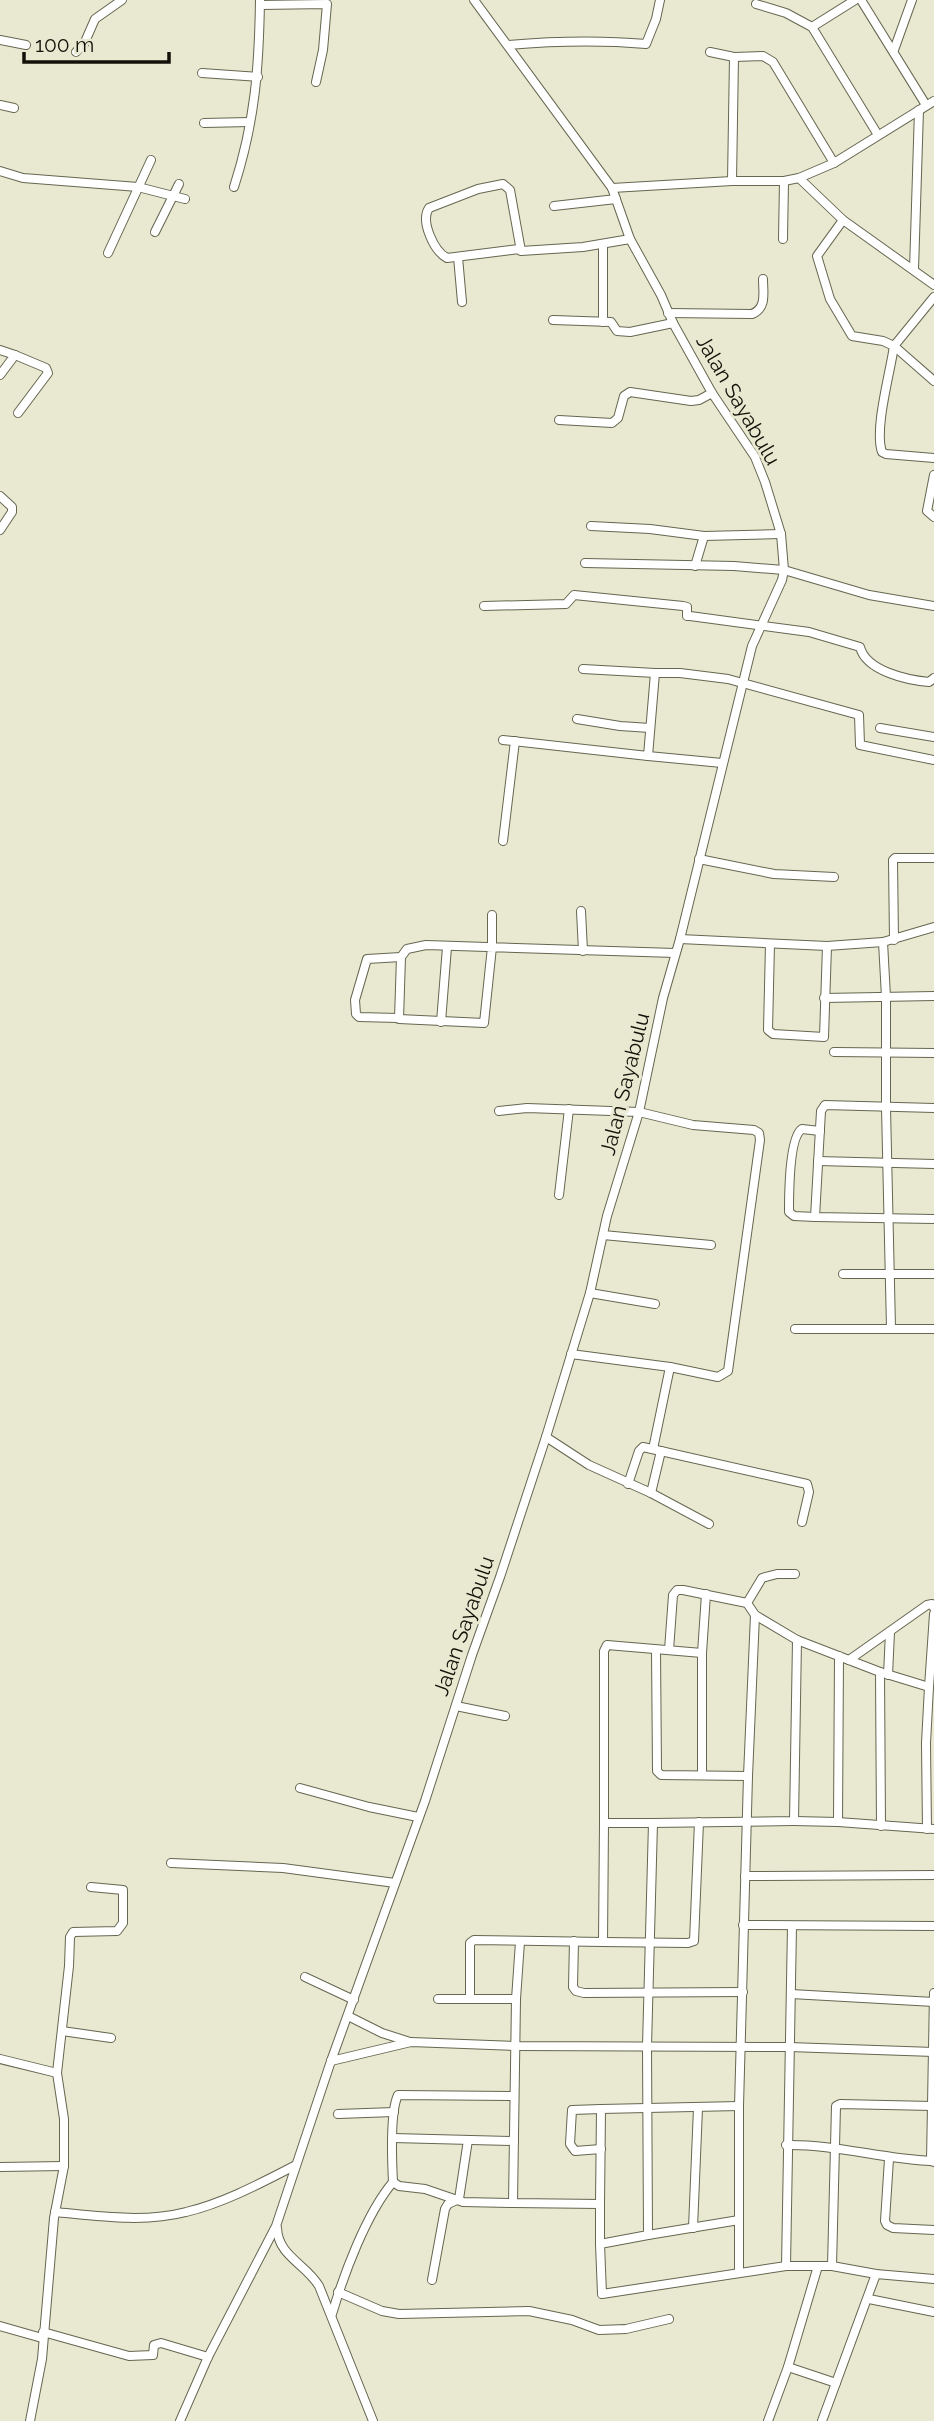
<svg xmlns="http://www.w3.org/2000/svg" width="934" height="2421" viewBox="0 0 934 2421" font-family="Raleway,sans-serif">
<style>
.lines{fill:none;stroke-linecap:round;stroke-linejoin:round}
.street-casing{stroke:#666651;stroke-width:10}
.street{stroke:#fff;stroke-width:8}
.labels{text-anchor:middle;stroke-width:6;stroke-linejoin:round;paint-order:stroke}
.street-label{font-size:21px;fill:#12120a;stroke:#e8e9d0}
</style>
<rect width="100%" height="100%" fill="#e8e9d0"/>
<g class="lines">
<g class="street-casing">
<g id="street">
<polyline points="861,0 926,105"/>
<polyline points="756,4 786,13 812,27 855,0"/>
<polyline points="260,5 327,4 323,50 316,82"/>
<polyline points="812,27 878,135"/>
<polyline points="0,40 26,45"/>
<path d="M508,45C555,41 600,40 646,44L656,19L660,0"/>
<polyline points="894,50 912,0"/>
<polyline points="76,52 84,44 95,19 122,0"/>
<polyline points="710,52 734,57 763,56 773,62 834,163"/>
<polyline points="202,73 258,77"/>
<polyline points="0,105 14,108"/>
<polyline points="204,123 250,122"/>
<polyline points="0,171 23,178 138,187 185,199"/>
<polyline points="799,178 843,220 934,285"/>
<polyline points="732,181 734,57"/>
<path d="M234,187C255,122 259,68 260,0"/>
<polyline points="612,188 732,181 784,181 799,178 834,163 934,101"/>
<polyline points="554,206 616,199"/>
<polyline points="843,220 817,256 830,299 852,336 883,341 894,346 934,381"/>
<polyline points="155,232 179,184"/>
<polyline points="783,239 784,181"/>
<path d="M519,249L447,258C434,251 420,221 429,208L478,189L503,184L510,190L521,251L583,247L630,239"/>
<polyline points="108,253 151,160"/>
<polyline points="458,257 462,302"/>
<polyline points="914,270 919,110"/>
<path d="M668,313L752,314C767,308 763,293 763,279"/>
<polyline points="553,320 611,322 617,331 630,332 673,323"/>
<polyline points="603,322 603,245"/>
<path d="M894,346C890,374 874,429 882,452L886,454L934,458"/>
<polyline points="894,346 934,297"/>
<polyline points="0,350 15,355 0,375"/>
<polyline points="15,355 46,368 48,373 18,413"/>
<polyline points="559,420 612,423 618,418 624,396 630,392 691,401 699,400 712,393"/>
<polyline points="934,475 927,511 934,517"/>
<polyline points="0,496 12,507 12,512 0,530"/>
<polyline points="591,526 650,529 704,536 781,534"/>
<polyline points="585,563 734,566 784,570 869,595 934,606"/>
<polyline points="695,566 704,536"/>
<path d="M484,606L566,604L574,595L683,606L687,607V616H690L809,632L860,647C866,671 907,680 929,682L934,678"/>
<polyline points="583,669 655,673"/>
<polyline points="577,719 620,726 650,728"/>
<polyline points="880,728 934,737"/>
<polyline points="503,740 648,756 655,673 680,673 728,679 859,715 860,745 934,760"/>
<polyline points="648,756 722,763"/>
<polyline points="503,841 515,741"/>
<polyline points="699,859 774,874 834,877"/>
<polyline points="581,911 583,951"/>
<polyline points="492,915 492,947 484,1023 399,1019 401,957 407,949 426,945 675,953"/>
<polyline points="680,939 827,946 883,942"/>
<polyline points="894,940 893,860 895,858 934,858"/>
<polyline points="770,944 768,1030 773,1034 824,1037 827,946"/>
<polyline points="824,998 934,996"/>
<polyline points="398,1018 359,1017 356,1014 355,1000 367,959 401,957"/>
<polyline points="441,1022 447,947"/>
<polyline points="834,1052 934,1053"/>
<polyline points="934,1108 825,1105 821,1111 815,1217 934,1219"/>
<polyline points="499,1111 527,1108 639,1112 693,1125 754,1130 759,1133 760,1140 728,1371 718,1377 670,1367 571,1354"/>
<polyline points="818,1161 934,1164"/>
<polyline points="559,1195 569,1109"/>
<path d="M815,1217L794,1216L789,1212C789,1195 789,1137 802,1129L820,1131"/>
<polyline points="603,1235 711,1245"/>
<polyline points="843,1274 934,1274"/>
<polyline points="590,1293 655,1304"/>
<polyline points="891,1328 886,1108 886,997 883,942 934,927"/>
<polyline points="795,1329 934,1329"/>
<polyline points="546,1437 589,1465 651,1493 709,1524"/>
<polyline points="653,1449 670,1367"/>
<polyline points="628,1484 639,1451 643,1447 807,1484 809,1492 802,1522"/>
<polyline points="651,1493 661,1451"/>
<polyline points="747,1603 762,1578 777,1574 795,1574"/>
<polyline points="656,1650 657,1771 661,1775 748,1776 755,1615"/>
<polyline points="669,1650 673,1595 677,1590 683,1590 747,1603 755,1615 797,1640 880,1672 929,1687 926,1743 927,1829"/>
<polyline points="702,1653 706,1594"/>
<polyline points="849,1660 927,1605 932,1604 934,1608"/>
<polyline points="880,1672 881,1826"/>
<polyline points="888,1675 890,1632"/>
<polyline points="929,1687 934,1614"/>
<polyline points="456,1706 505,1716"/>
<polyline points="300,1788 369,1807 418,1817"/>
<polyline points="794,1821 838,1822 934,1829"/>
<polyline points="838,1822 839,1656"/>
<polyline points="604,1823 604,1651 607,1645 702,1653 702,1775"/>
<polyline points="653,1823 794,1821 797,1640"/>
<polyline points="171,1863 283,1868 395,1883"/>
<polyline points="745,1876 934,1875"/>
<polyline points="743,1925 934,1926"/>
<polyline points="574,1941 573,1987 576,1991 584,1993 743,1992"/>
<polyline points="520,1942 516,1999 513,2203 600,2204 600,2244"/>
<polyline points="603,1942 688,1943 694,1941 699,1822"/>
<polyline points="305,1977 354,2000"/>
<polyline points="934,1993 931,2161 934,2162"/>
<polyline points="791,1994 934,2002"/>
<polyline points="438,1999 516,1999"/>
<polyline points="470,1999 470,1943 474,1940 603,1942 604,1823 653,1823 647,2046 648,2235 600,2244 602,2294 786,2266 832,2266 876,2274 934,2279"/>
<polyline points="348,2016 382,2033 410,2042"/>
<polyline points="62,2031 111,2038"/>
<polyline points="0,2059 57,2073"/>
<polyline points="331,2061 411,2042 515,2046 789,2047 934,2052"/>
<polyline points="601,2109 572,2110 570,2144 575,2151 601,2149"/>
<polyline points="338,2114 394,2112"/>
<polyline points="393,2138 514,2141"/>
<path d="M786,2145C835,2144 882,2159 931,2161"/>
<polyline points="889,2159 885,2221 887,2225 893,2228 934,2230"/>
<polyline points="0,2167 64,2166"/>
<path d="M513,2203L463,2202L425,2189L399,2186L393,2182C392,2162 390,2111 398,2095L513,2096"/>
<polyline points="600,2204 601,2109 739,2106"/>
<path d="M55,2212C97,2216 144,2223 186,2212C224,2203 261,2183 296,2165"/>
<path d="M277,2228C278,2256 306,2264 319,2286L373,2421"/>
<polyline points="693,2228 698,2108"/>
<polyline points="648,2235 739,2220"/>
<polyline points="786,2266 792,1926"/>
<polyline points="832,2266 836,2106 840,2104 932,2106"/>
<polyline points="739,2272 739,2106 748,1776"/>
<polyline points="432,2280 445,2209 448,2204 459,2199 468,2140"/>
<polyline points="338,2292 382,2311 399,2314 529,2311 572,2320 599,2330 626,2329 669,2319"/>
<polyline points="869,2299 934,2312"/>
<path d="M332,2314C344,2274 366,2214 393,2182"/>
<polyline points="0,2326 42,2338"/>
<polyline points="43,2332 129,2356 153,2355 154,2345 161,2343 208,2357"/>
<polyline points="788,2367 836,2383"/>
<polyline points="30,2421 42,2359 54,2218 64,2166 64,2119 57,2073 69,1966 70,1937 73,1932 117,1931 123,1923 123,1890 91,1887"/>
<polyline points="180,2421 208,2357 276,2226 331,2061 425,1801 472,1655 500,1577 546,1437 590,1293 607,1216 639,1112 663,998 680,939 752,646 782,580 784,570 781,534 765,482 755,457 712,393 673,323 661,295 630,239 612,188 474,0"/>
<polyline points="768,2421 788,2367 818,2266"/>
<polyline points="822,2421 876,2274"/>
</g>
</g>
<use href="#street" class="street"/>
</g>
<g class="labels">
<g class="street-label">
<text transform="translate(738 400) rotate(60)" y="7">Jalan Sayabulu</text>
<text transform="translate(625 1084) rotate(-76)" y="7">Jalan Sayabulu</text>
<text transform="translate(464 1626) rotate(-71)" y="7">Jalan Sayabulu</text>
</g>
</g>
<path d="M24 52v10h145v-10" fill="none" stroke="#12120a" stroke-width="3.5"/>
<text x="35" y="52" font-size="21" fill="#12120a" stroke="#e8e9d0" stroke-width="5" paint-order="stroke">100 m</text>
</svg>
